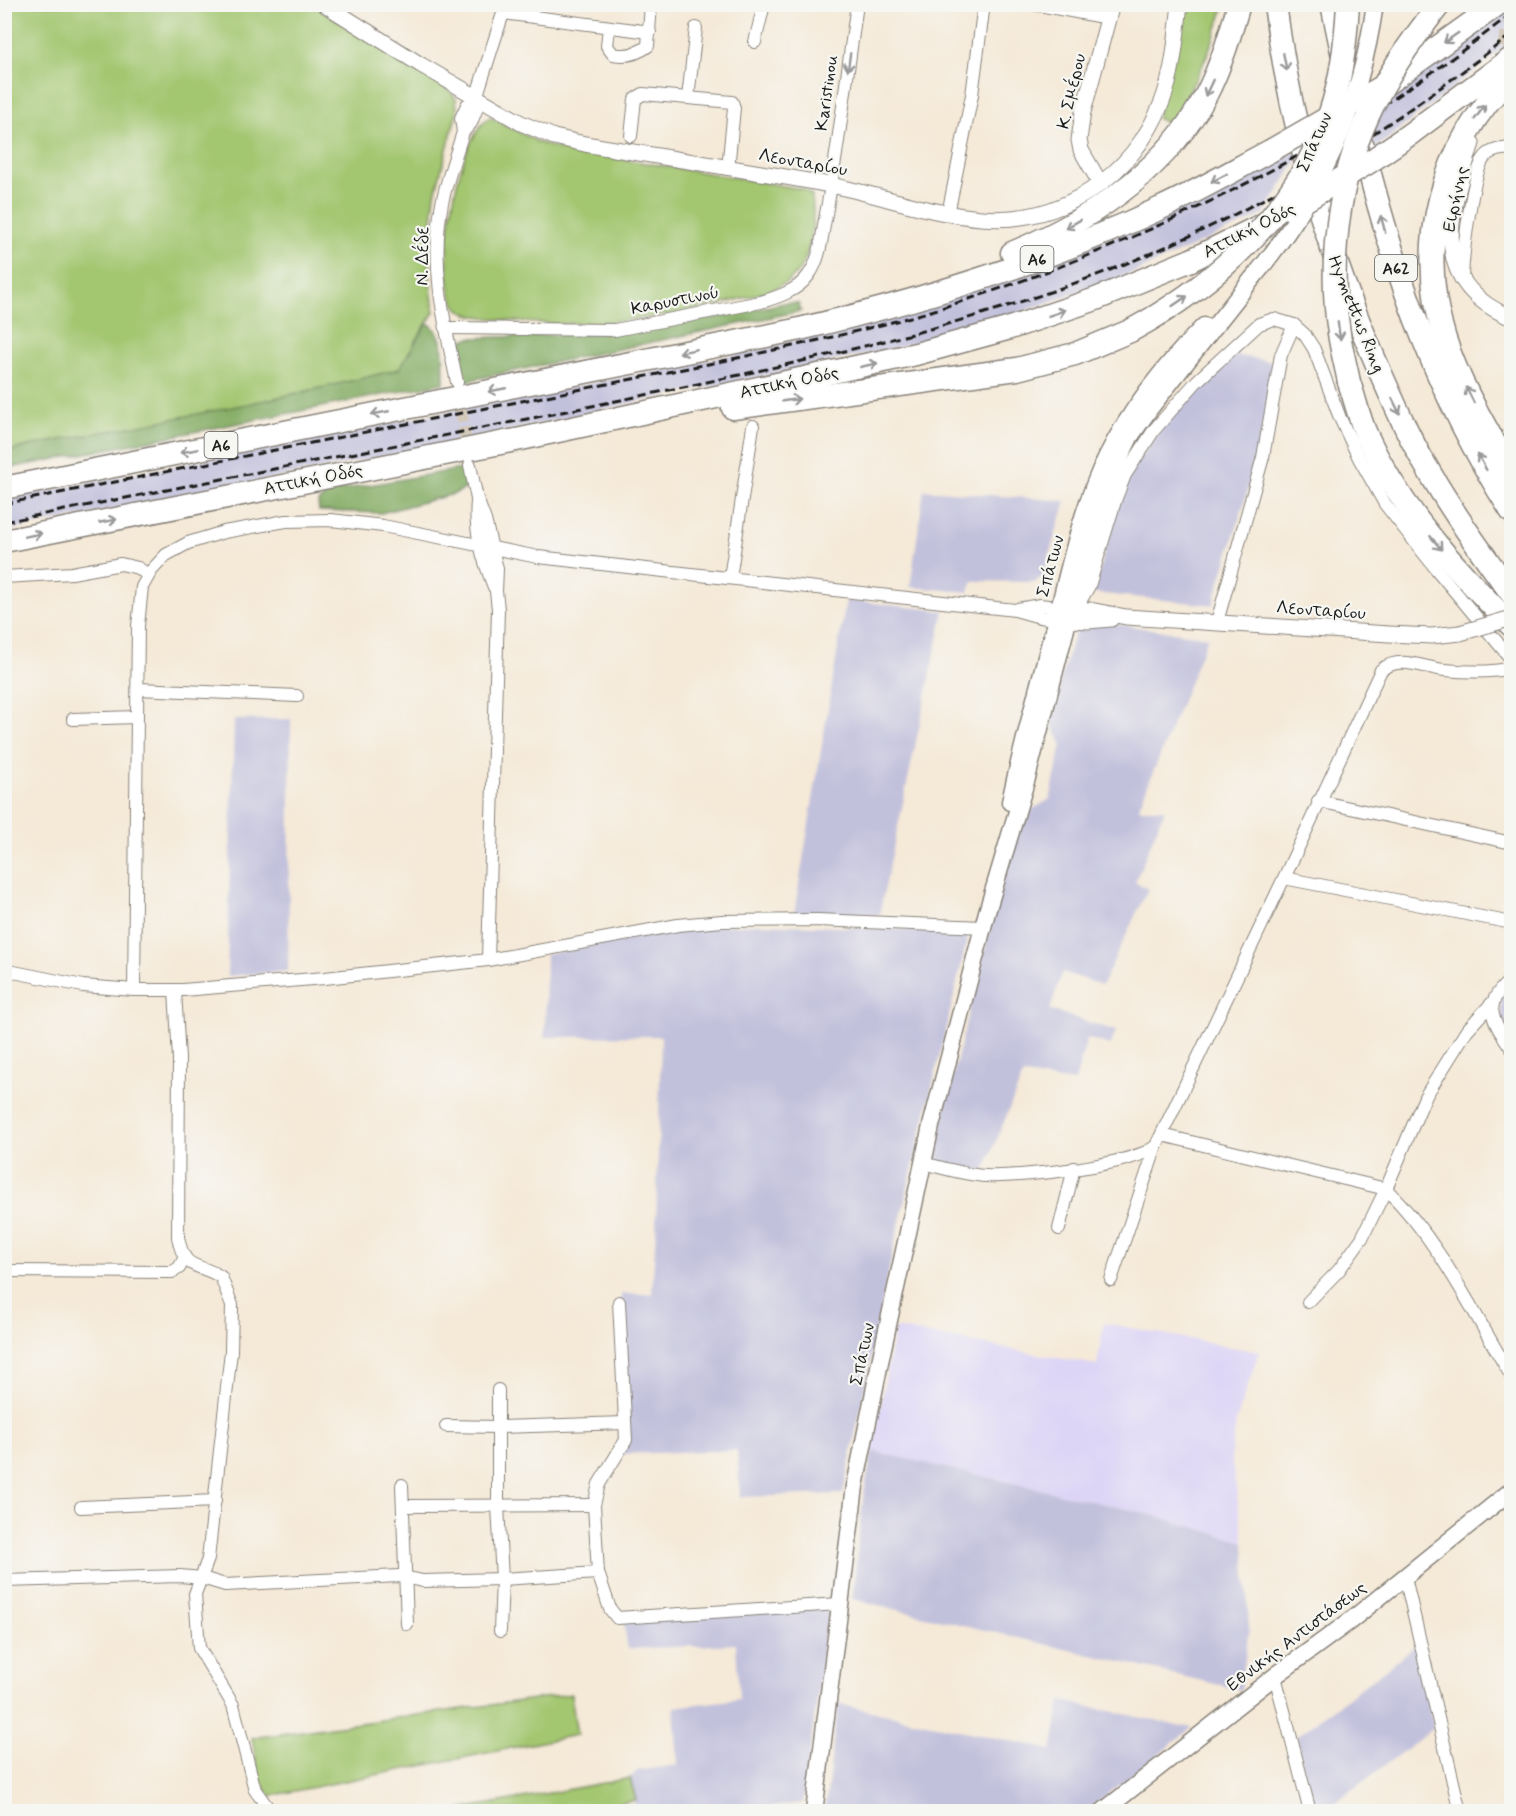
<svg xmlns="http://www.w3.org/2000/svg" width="1516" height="1816" viewBox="0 0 1516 1816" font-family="Mynerve,sans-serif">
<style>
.built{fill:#ddd5f6}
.industrial{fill:#c2c1dc}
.green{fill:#a3c66f;stroke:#607146;stroke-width:1.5}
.forest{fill:#82ab62;stroke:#4f643f;stroke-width:1.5}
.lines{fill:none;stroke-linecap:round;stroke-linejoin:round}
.minor-tunnel{stroke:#d4cabb;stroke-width:12;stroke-dasharray:12 6;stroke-linecap:butt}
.tertiary-tunnel{stroke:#d4cabb;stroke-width:15;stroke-dasharray:15 8;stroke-linecap:butt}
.minor-casing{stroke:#88827a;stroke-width:14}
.tertiary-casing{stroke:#88827a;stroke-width:17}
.secondary-casing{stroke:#88827a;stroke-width:19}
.motorway-casing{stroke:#88827a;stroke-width:25}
.minor{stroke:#fff;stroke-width:12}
.tertiary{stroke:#fff;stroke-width:15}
.secondary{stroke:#fff;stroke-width:16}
.motorway{stroke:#fff;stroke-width:22}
.rail{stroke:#1c1c1c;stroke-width:3;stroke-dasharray:9 4.5;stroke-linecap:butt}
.tertiary-bridge-casing{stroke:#88827a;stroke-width:17;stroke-linecap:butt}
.secondary-bridge-casing{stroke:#88827a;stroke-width:19;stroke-linecap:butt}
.motorway-bridge-casing{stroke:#88827a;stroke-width:25;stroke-linecap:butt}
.tertiary-bridge{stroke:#fff;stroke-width:15}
.secondary-bridge{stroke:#fff;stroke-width:16}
.motorway-bridge{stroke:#fff;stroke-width:22}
.oneway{stroke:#999}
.labels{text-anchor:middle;stroke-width:4.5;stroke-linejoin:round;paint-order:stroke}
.shield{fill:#f6f6f2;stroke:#5d5d5c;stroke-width:1.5}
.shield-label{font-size:16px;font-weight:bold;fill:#1c1c1c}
.street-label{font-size:18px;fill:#1c1c1c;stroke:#f6f6f2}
</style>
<rect width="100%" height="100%" fill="#f6f6f2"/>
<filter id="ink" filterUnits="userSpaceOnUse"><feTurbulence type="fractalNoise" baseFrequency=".0167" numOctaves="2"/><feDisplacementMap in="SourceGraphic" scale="12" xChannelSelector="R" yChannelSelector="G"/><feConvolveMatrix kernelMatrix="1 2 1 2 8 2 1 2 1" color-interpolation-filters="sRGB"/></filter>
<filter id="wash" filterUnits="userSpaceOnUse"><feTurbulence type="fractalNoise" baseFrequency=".008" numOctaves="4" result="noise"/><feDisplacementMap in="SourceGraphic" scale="24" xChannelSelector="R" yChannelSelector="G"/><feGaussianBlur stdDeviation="1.35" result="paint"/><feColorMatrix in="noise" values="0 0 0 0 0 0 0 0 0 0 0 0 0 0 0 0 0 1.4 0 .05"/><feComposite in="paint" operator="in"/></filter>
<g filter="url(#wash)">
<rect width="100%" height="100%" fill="#f5e9d7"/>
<polygon class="built" points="1104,1323 1259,1352 1236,1421 1231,1456 1244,1542 1149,1514 872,1451 895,1328 1097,1365"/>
<g class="industrial">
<polygon points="1509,5 1511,5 1511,42 1359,161 1386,93"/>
<polygon points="1306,146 1263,215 1137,271 1003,318 887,350 603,409 483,437 5,531 5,499 654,371 765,348 866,323 1126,232 1247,177"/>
<polygon points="1234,355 1274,362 1256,463 1213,605 1093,593 1120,497 1131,470 1180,404"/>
<polygon points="924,490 1066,501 1042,577 1035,582 1030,582 973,581 969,592 910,587"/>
<polygon points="846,600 944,611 879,915 794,914"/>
<polygon points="1108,623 1208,637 1139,807 1142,809 1165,809 1135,882 1148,889 1102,985 1062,972 1050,1010 1116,1031 1110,1045 1087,1038 1075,1082 1023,1075 984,1171 931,1161 1019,817 1050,799 1062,745 1049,718 1075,632 1080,625"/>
<polygon points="291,719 288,971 227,976 234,720"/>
<polygon points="760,924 969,932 893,1250 843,1494 740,1497 737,1450 623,1454 626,1380 621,1294 652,1294 656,1230 661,1036 545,1037 546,954 684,928"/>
<polygon points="1511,984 1511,1037 1501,1015 1501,992"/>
<polygon points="872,1451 1149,1514 1244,1542 1249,1628 1241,1690 852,1599 863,1499"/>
<polygon points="829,1607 803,1803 735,1812 636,1811 630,1778 637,1771 678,1765 674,1707 739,1699 736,1644 628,1649 623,1620"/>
<polygon points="1416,1646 1434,1728 1324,1811 1314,1811 1296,1737"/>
<polygon points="1061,1701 1192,1728 1086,1811 825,1811 838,1704 1052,1750"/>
</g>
<g class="green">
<polygon points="5,5 313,5 406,62 451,92 456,99 457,112 435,194 430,237 430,277 434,312 399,369 338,385 246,405 5,452"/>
<path d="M1182,5H1224C1212,50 1195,85 1169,124L1157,118Z"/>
<path d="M490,117L538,142L555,148L803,189L812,196C815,221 812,260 792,278C778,290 755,295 737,300C658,320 570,331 489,318C479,316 466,316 459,309C441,294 448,225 453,203C457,179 470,129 490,117Z"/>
<polygon points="571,1694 577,1735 270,1796 259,1778 252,1738"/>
<polygon points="630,1778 636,1800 570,1811 452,1811"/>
</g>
<g class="forest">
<path d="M784,303H798L801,311L471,380L463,381C460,366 449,343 469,338L636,332L719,317Z"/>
<path d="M427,323C447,331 443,365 444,383L5,469V452L24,447C149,423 275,401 399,369Z"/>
<polygon points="460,469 465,478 465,489 454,494 381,513 319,511 318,502 330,492"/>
</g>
</g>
<g filter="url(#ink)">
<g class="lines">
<polyline class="minor-tunnel" points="458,392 468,455"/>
<polyline class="tertiary-tunnel" points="1498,70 1512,19"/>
<g class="minor-casing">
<g id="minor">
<polyline points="1034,4 1108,18"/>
<polyline points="503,13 650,32"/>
<path d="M609,27L607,46L613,54C626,57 637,54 648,46L651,4"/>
<polyline points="755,42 764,4"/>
<polyline points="688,98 696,28"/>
<polyline points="463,132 461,118 467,105 474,104"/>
<polyline points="631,136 635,99 643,94 732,102 734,108 728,169"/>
<polyline points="948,214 972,95 984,4"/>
<path d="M1462,277C1463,255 1472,171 1485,157C1492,149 1502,149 1512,148"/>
<path d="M446,328L615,330L761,302C778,297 797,291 808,276C821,259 822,234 826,214C839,145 847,74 857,4"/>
<path d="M457,382C444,322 430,264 442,203C447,179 456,155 463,132L471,123L477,108L474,104L476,98L506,4"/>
<polyline points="470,465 477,499 485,520 497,569 496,591 498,609 488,960"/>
<path d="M477,502C474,531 483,560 494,587"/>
<polyline points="4,577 72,573 121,564 138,568 148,575"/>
<polyline points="730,578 753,426"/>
<polyline points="1018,609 1040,605 1071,609 1081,600 1089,586 1116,498 1125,475 1154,430 1197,381 1259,324 1274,319 1294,325 1305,335 1314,349 1340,418 1359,458 1385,504 1437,570 1512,660"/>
<polyline points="1217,622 1263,457 1281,355 1294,325"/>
<path d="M1512,668C1491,673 1466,672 1445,670C1423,668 1400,655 1381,670L1284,878L1512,923"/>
<polyline points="138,689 297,696"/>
<polyline points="73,719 137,717"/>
<polyline points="1318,801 1512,843"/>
<polyline points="4,970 83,986 134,990 183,990 325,978 488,960 678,925 722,921 818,920 983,927"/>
<path d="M1512,979C1480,1004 1492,1020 1512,1049"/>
<polyline points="134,990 138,626 142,587 151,571 166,555 188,543 224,532 286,521 331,520 383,526 538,557 1015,610 1040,617 1056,619"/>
<path d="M175,990L179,1059L178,1237C185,1273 196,1261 221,1277L232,1305L231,1351L208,1559L195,1594L199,1648L233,1705L255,1790L271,1812"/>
<path d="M1491,1004L1467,1030L1425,1097L1386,1189C1440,1241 1473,1313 1512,1377"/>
<polyline points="1162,1135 1386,1189 1362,1238 1339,1270 1308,1302"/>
<path d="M923,1163C944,1168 965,1175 986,1176C1018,1178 1135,1165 1156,1146"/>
<polyline points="1059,1229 1074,1168"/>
<polyline points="4,1271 172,1272 179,1268 184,1259"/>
<polyline points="1111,1280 1156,1146 1284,878"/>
<polyline points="498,1390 498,1506 502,1579 500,1631"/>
<polyline points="446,1426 498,1427 625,1423"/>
<polyline points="402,1485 407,1624"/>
<polyline points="404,1506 594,1505"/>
<polyline points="81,1507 215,1501"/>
<polyline points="598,1573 594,1505 599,1484 626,1440 619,1302"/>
<polyline points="1405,1577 1460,1812"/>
<polyline points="4,1581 180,1576 202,1578 225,1585 399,1576 423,1581 502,1579 598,1573 610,1609 617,1618 840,1604"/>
<polyline points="1275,1676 1310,1812"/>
</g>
</g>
<g class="tertiary-casing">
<g id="tertiary">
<path d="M324,4L421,65L521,123L554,137L585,144C666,158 749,170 830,185C881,195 930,214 981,218C1061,225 1133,176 1162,102C1174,71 1176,37 1180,4"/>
<path d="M1472,143C1450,213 1426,282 1512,318"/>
<polyline points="1100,183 1081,150 1079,140 1083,112 1112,4"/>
<polyline points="1071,609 1090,610 1126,617 1389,634 1432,636 1460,633"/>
<polyline points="1057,619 1088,621 1111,619"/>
</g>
</g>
<g class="secondary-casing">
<g id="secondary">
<path d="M1010,802C1024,737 1042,673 1059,608C1071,560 1084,501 1107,456C1131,408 1166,364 1204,326"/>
<polyline points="814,1812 855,1486 880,1362 931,1126 987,912 1027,778 1080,575 1106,487 1130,437 1151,407 1252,279"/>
<polyline points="1102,1812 1275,1676 1350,1621 1512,1490"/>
</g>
</g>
<g class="motorway-casing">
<g id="motorway">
<path d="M1275,4C1291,130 1327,252 1378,367C1394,403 1410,440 1430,473C1455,516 1483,555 1512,594"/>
<polyline points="1332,4 1342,52"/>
<path d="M1512,76C1440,145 1415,245 1445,339C1460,386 1488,431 1512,474"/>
<polyline points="1382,87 1498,4"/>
<polyline points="1410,134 1512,58"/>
<path d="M1363,146C1395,277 1438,397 1512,512"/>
<path d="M1012,253C1091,220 1165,172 1206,95C1221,66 1230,35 1239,4"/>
<path d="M1349,382C1355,399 1359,418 1366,434C1400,509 1455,568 1512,626"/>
<polyline points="733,408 1017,369 1075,354 1130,331"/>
<path d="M4,488L791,331C918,302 1043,263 1161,208C1198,191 1234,170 1270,151"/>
<polyline points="4,541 521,439 916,354 1007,329 1096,299 1191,260 1264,224"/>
</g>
</g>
<use href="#minor" class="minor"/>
<use href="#tertiary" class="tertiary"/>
<use href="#secondary" class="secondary"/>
<use href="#motorway" class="motorway"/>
<g class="rail">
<path d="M4,504L723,361C803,344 883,327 960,302C1159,237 1348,143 1512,13"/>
<path d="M4,522C210,481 416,442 621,400C808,361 994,323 1170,245C1293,191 1405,117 1512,34"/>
</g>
<g class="tertiary-bridge-casing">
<polyline id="tertiary-bridge" points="1460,633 1512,618"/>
</g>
<g class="secondary-bridge-casing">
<path id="secondary-bridge" d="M1252,279C1320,197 1360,110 1375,4"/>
</g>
<g class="motorway-bridge-casing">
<g id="motorway-bridge">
<polyline points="1270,151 1380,88"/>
<polyline points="1291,209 1371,161 1410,134"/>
<path d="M1130,331C1219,283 1296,210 1330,113C1342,78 1346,41 1348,4"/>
<path d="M1349,382C1346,366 1341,349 1339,333C1328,262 1338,181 1368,116C1386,76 1412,39 1440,4"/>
</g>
</g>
<use href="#tertiary-bridge" class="tertiary-bridge"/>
<use href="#secondary-bridge" class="secondary-bridge"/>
<use href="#motorway-bridge" class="motorway-bridge"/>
</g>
<defs><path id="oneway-shaft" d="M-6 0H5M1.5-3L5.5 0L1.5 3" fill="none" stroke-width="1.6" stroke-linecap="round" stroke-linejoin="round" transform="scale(1.5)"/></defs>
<g class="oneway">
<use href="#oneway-shaft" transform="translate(1451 38) rotate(145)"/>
<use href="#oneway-shaft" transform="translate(849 62) rotate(98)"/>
<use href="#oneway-shaft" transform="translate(1285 62) rotate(79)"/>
<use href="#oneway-shaft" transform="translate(1209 88) rotate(115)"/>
<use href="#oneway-shaft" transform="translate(1480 112) rotate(-54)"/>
<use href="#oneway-shaft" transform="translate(1219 178) rotate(152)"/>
<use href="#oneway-shaft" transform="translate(1073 224) rotate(151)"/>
<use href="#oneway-shaft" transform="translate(1383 224) rotate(-105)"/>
<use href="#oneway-shaft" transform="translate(1180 301) rotate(-34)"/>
<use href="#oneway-shaft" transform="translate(1057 313) rotate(-19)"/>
<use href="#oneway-shaft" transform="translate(1339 331) rotate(82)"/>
<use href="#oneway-shaft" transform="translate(688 351) rotate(168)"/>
<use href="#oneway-shaft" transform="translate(869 365) rotate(-13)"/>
<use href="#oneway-shaft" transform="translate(497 390) rotate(169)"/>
<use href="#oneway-shaft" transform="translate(1470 395) rotate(-116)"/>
<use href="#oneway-shaft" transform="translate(791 400) rotate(-8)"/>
<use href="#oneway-shaft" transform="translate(1396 406) rotate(64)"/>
<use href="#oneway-shaft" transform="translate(380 413) rotate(169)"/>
<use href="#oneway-shaft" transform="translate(189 451) rotate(169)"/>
<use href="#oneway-shaft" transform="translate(1482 462) rotate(-119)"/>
<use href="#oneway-shaft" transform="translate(108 521) rotate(-11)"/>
<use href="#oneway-shaft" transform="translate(33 535) rotate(-11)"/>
<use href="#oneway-shaft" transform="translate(1436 543) rotate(50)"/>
</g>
</g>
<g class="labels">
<g class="shield">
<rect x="1020.5" y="246" width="33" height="26" rx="4.5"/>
<rect x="1375" y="255" width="42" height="26" rx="4.5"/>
<rect x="204.5" y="432" width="33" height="26" rx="4.5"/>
</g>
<g class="shield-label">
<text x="1037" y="265">Α6</text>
<text x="1396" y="274">Α62</text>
<text x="221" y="451">Α6</text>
</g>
<g class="street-label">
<text transform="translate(1071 91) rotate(-77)" y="6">Κ. Σμέρου</text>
<text transform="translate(826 93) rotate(-82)" y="6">Karistinou</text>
<text transform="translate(1314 142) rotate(-66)" y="6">Σπάτων</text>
<text transform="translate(803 162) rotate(10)" y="6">Λεονταρίου</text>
<text transform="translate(1455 199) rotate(-78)" y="6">Ειρήνης</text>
<text transform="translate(1249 230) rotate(-27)" y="6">Αττική Οδός</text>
<text transform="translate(422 256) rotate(-89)" y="6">Ν. Δέδε</text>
<text transform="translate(675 300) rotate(-11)" y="6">Καρυστινού</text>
<text transform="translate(1357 314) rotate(68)" y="6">Hymettus Ring</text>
<text transform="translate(789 382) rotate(-12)" y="6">Αττική Οδός</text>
<text transform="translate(313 479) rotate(-11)" y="6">Αττική Οδός</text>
<text transform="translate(1050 566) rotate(-75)" y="6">Σπάτων</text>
<text transform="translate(1321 610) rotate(4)" y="6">Λεονταρίου</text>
<text transform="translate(862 1354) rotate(-78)" y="6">Σπάτων</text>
<text transform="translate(1296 1636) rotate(-37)" y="6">Εθνικής Αντιστάσεως</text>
</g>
</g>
<rect width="1516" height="1816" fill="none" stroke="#f6f6f2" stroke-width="24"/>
</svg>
